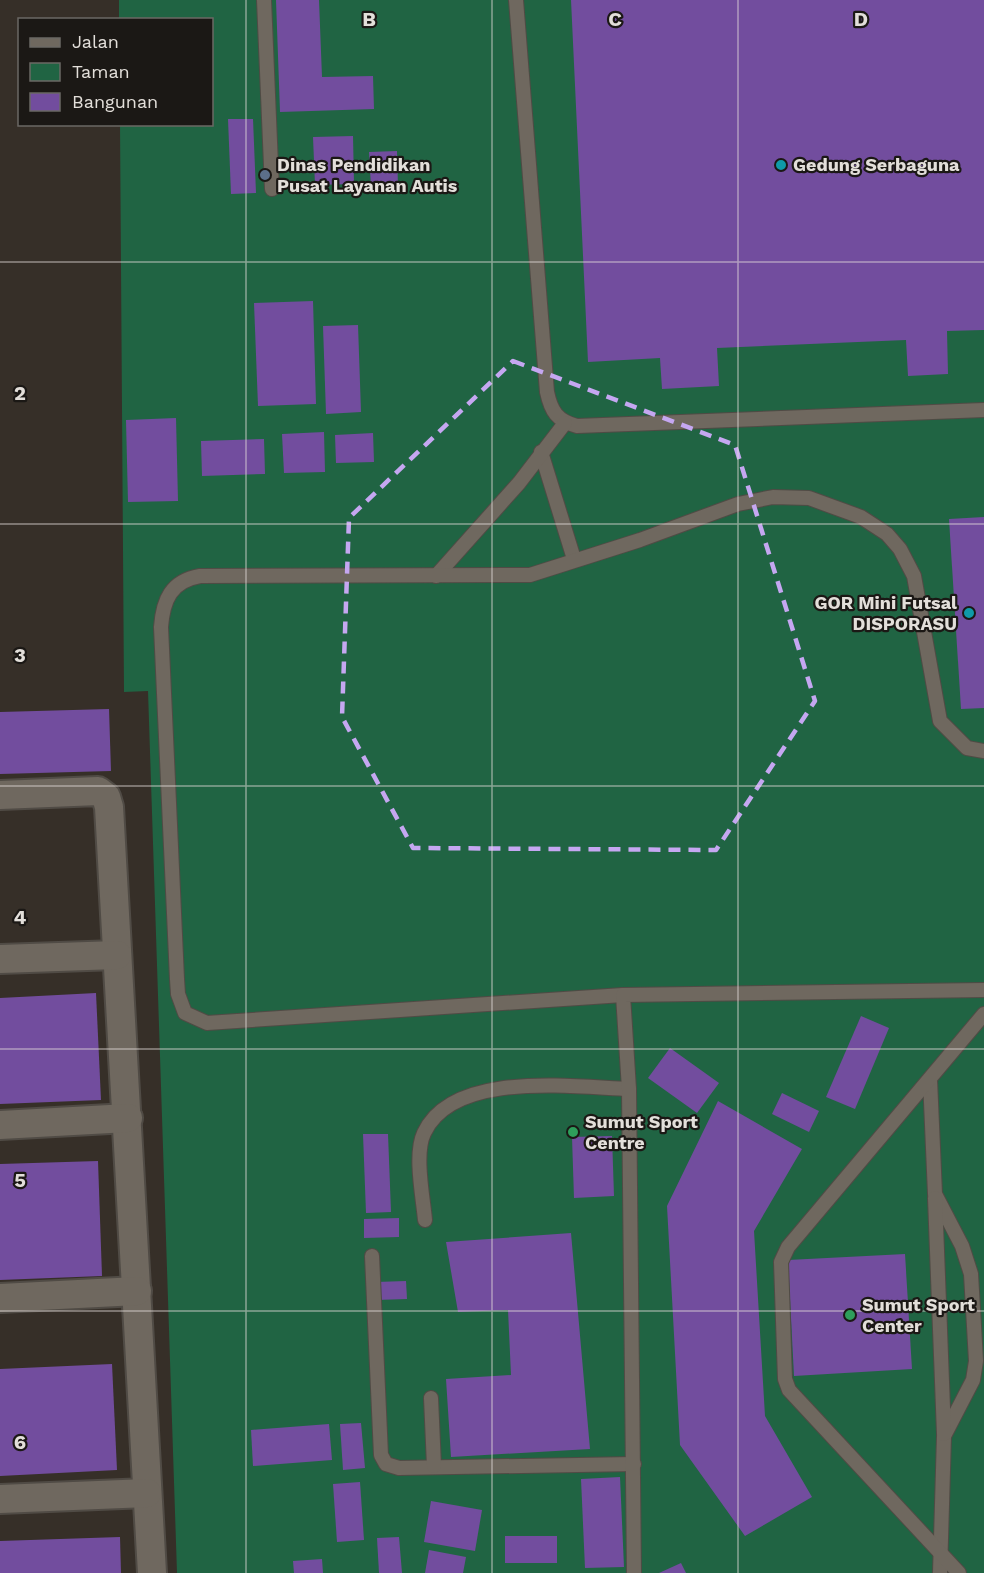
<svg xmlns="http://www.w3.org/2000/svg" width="984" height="1573" viewBox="0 0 984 1573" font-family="'Work Sans',sans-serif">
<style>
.green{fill:#206443}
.building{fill:#724d9e}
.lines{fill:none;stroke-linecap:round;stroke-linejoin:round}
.service-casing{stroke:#504b45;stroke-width:16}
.minor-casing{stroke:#504b45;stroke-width:32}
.service{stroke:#6f685f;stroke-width:14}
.minor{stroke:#6f685f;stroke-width:28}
.marked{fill:none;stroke:#c5a7f1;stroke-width:4.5;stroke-dasharray:12 8;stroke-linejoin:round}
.grid{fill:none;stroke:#e3dfda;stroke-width:1.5;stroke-opacity:0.55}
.culture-dot{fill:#0f9aa8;stroke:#1b1815;stroke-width:2}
.service-dot{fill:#5c6f8a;stroke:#1b1815;stroke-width:2}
.leisure-dot{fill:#2e9e5b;stroke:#1b1815;stroke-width:2}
.labels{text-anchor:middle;stroke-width:4.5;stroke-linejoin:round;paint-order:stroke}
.poi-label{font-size:18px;font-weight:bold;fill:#e3dfda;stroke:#1b1815;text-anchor:start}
.grid-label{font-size:20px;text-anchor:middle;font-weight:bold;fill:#e3dfda;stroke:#1b1815;stroke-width:4.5;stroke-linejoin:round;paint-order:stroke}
</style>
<rect width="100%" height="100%" fill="#362f28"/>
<polygon class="green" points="119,0 984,0 984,1573 177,1573 148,691 124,692 120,125 212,124 212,20 119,19"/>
<g class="building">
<polygon points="276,0 319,0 322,77 373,76 374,109 280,112"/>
<polygon points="571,0 984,0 984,330 947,331 948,374 908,376 906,340 717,348 719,386 662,389 660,358 588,362"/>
<polygon points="228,119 253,119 256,193 231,194"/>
<polygon points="353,136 354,184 315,185 313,137"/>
<polygon points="397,151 398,187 371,187 369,152"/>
<polygon points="313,301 316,404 258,406 254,303"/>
<polygon points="358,325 361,412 326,414 323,326"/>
<polygon points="176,418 178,501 128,502 126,420"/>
<polygon points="324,432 325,472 284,473 282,434"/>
<polygon points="373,433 374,462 336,463 335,435"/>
<polygon points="264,439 265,474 202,476 201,441"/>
<polygon points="984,517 984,708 961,709 949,519"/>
<polygon points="109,709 111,771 0,774 0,712"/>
<polygon points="96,993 101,1100 0,1104 0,998"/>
<polygon points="861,1016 889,1028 855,1109 826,1097"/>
<polygon points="670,1048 719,1083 697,1113 648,1078"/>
<polygon points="782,1093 819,1111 809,1132 772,1114"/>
<polygon points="718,1101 802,1149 754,1231 765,1416 812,1497 745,1536 680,1445 667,1206"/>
<polygon points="363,1134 388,1134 391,1212 366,1213"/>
<polygon points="612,1136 614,1196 574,1198 572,1137"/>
<polygon points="98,1161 102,1276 0,1280 0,1164"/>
<polygon points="399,1218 399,1237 364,1238 364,1219"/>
<polygon points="571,1233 590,1449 451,1457 446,1379 511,1375 508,1310 458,1312 446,1242"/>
<polygon points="905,1254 912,1369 794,1376 788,1260"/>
<polygon points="406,1281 407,1299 376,1300 376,1282"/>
<polygon points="112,1364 117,1470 0,1476 0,1369"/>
<polygon points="361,1423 365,1468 343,1470 340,1424"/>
<polygon points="329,1424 332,1460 253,1466 251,1430"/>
<polygon points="620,1477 624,1567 585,1568 581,1479"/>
<polygon points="360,1482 364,1540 337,1542 333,1484"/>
<polygon points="431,1501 482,1510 475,1551 424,1542"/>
<rect x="505" y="1536" width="52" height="27"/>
<polygon points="120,1537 121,1573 0,1573 0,1541"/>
<polygon points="399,1537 402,1573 379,1573 377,1538"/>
<polygon points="429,1550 466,1557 463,1573 425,1573"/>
<polygon points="322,1559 323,1573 294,1573 293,1561"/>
<polygon points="681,1563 686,1573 659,1573"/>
</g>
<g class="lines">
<g class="service-casing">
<g id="service">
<polyline points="264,0 272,189"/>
<path d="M516,0L547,392C551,411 557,421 577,426L984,410"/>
<polyline points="541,452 574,559"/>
<polyline points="436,576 519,483 565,423"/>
<path d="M623,995L207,1023L185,1013L178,994L177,979L161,627C163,600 171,581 200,576L530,575L640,540L738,504L773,497L809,498L861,517L887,534L900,549L914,576L940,721L967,748L984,751"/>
<polyline points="930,1079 935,1194 962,1246 971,1274 976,1361 973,1380 944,1436 940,1573"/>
<polyline points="935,1198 944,1434"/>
<path d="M425,1220C423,1197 414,1154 424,1133C453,1070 574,1087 629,1089"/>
<polyline points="372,1256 381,1455 386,1464 399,1468 634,1464"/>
<polyline points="431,1398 434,1466"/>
<polyline points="634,1573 629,1089 623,995 984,990"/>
<polyline points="959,1573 789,1390 785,1379 781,1262 788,1247 984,1014"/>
</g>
</g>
<g class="minor-casing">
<g id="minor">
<polyline points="0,795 98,791 106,797 109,807 152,1573"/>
<polyline points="0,959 117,955"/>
<polyline points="0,1125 128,1118"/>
<polyline points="0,1298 137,1291"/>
<polyline points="0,1499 147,1493"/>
</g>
</g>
<use href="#service" class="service"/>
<use href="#minor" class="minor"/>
</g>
<path class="marked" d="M513,361L735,445L815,701L716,850L413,848L342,717L349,518Z"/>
<path class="grid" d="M246,0V1573M492,0V1573M738,0V1573M0,262H984M0,524H984M0,786H984M0,1049H984M0,1311H984"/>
<g class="culture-dot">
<circle cx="781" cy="165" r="6"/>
<circle cx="969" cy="613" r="6"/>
</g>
<circle class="service-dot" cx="265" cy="175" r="6"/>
<g class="leisure-dot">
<circle cx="573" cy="1132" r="6"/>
<circle cx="850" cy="1315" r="6"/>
</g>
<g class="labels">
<g class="poi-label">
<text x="277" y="171">Dinas Pendidikan<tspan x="277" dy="21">Pusat Layanan Autis</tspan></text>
<text x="793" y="171">Gedung Serbaguna</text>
<text x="957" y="609" text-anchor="end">GOR Mini Futsal<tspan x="957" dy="21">DISPORASU</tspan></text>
<text x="585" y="1128">Sumut Sport<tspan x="585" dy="21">Centre</tspan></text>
<text x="862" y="1311">Sumut Sport<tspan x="862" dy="21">Center</tspan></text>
</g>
</g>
<g class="grid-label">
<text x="369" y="26">B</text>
<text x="615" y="26">C</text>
<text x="861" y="26">D</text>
<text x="20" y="400">2</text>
<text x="20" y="662">3</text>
<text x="20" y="924">4</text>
<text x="20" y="1187">5</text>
<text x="20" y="1449">6</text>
</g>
<rect x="18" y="18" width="195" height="108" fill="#1b1815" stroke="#6b6864" stroke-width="1.5"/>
<rect x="30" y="38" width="30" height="9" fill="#6f685f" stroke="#6b6864" stroke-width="1.5"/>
<text x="72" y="48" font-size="18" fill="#e3dfda">Jalan</text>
<rect x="30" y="63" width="30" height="18" fill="#206443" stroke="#6b6864" stroke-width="1.5"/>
<text x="72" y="78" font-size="18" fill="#e3dfda">Taman</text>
<rect x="30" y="93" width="30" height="18" fill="#724d9e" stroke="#6b6864" stroke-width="1.5"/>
<text x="72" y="108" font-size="18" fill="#e3dfda">Bangunan</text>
</svg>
